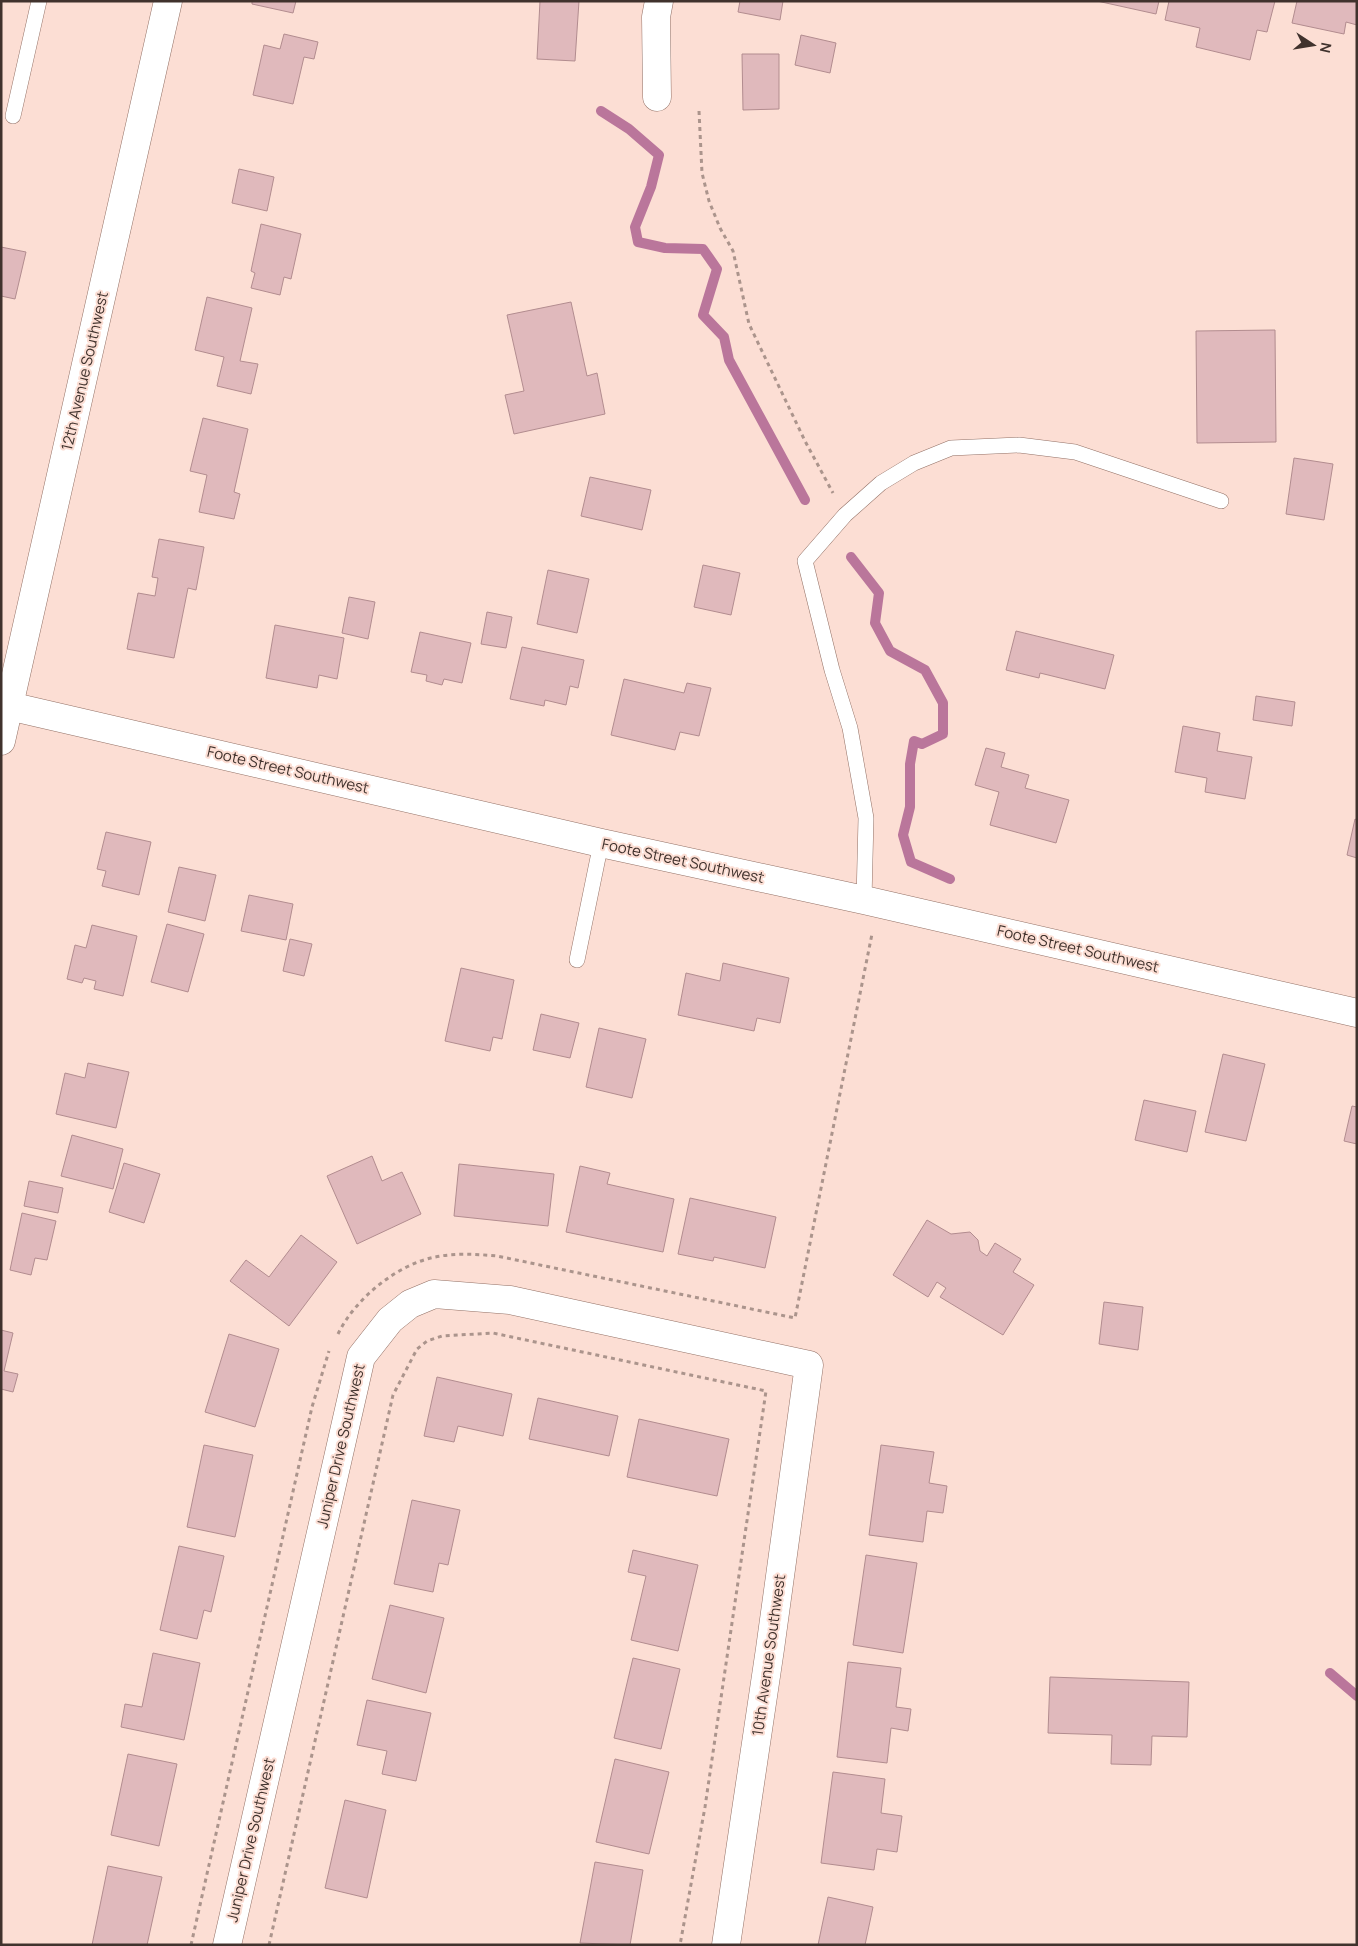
<svg xmlns="http://www.w3.org/2000/svg" width="1358" height="1946" viewBox="0 0 1358 1946" font-family="Manrope,sans-serif">
<style>
.lines{fill:none;stroke-linecap:round;stroke-linejoin:round}
.stream{stroke:#ba769b;stroke-width:10}
.building{fill:#e0b9bc;stroke:#b28c8f}
.service-casing{stroke:#937166;stroke-width:16}
.minor-casing{stroke:#937166;stroke-width:29}
.tertiary-casing{stroke:#937166;stroke-width:29}
.path{stroke:#ab948c;stroke-width:3;stroke-dasharray:4 4;stroke-linecap:butt}
.service{stroke:#fff;stroke-width:15}
.minor{stroke:#fff;stroke-width:28}
.tertiary{stroke:#fff;stroke-width:28}
.labels{text-anchor:middle;stroke-width:4;stroke-linejoin:round;paint-order:stroke}
.street-label{font-size:15px;fill:#40322d;stroke:#fcded4}
</style>
<rect width="100%" height="100%" fill="#fcded4"/>
<g class="lines">
<g class="stream">
<polyline points="601,111 629,129 659,155 651,187 635,227 638,242 665,248 703,249 717,269 703,315 724,337 729,360 805,500"/>
<polyline points="851,557 879,593 875,623 890,651 925,670 943,703 943,734 922,744 914,741 910,764 910,807 903,835 911,862 950,879"/>
<polyline points="1330,1673 1357,1696"/>
</g>
</g>
<g class="building">
<polygon points="252,1 296,1 293,13 252,4"/>
<polygon points="540,1 579,1 575,61 537,59"/>
<polygon points="740,1 783,1 780,20 738,12"/>
<polygon points="1097,1 1159,1 1156,14"/>
<polygon points="1169,1 1275,1 1267,32 1257,30 1250,60 1196,47 1200,28 1165,20"/>
<polygon points="1297,1 1357,1 1357,25 1346,22 1344,34 1292,23"/>
<polygon points="284,34 318,42 314,59 304,57 293,104 253,95 264,45 280,49"/>
<polygon points="801,35 836,43 830,73 795,65"/>
<polygon points="742,54 779,54 779,109 743,110"/>
<polygon points="239,169 274,177 267,211 232,203"/>
<polygon points="261,224 301,234 291,279 284,277 280,295 251,288 255,273 251,271"/>
<polygon points="1,247 26,252 15,299 1,296"/>
<polygon points="207,297 252,308 240,361 258,364 251,394 217,386 224,357 195,350"/>
<polygon points="571,302 587,376 597,373 605,414 514,434 505,395 524,391 507,315"/>
<polygon points="1275,330 1276,442 1197,443 1196,331"/>
<polygon points="203,418 248,429 234,492 240,494 234,519 199,512 207,475 190,471"/>
<polygon points="1294,458 1333,464 1324,520 1286,514"/>
<polygon points="590,477 651,490 642,530 581,516"/>
<polygon points="159,539 204,547 196,590 188,588 174,658 127,649 138,593 155,596 158,578 152,577"/>
<polygon points="703,565 740,573 731,615 694,607"/>
<polygon points="548,570 589,579 577,633 537,624"/>
<polygon points="349,597 375,602 368,639 342,633"/>
<polygon points="487,612 512,617 506,648 481,644"/>
<polygon points="275,625 344,638 337,679 319,675 317,688 266,678"/>
<polygon points="1016,631 1114,655 1105,689 1040,673 1039,678 1006,670"/>
<polygon points="420,632 471,643 462,683 444,679 442,685 426,681 427,675 411,672"/>
<polygon points="522,647 584,660 578,688 570,686 566,705 545,700 544,706 510,699"/>
<polygon points="624,679 684,693 687,683 711,688 699,736 680,732 675,750 611,735"/>
<polygon points="1256,696 1295,702 1292,726 1253,720"/>
<polygon points="1183,726 1220,733 1217,751 1252,757 1245,799 1205,792 1207,778 1175,772"/>
<polygon points="986,748 1005,753 1001,767 1029,775 1025,788 1069,800 1056,843 990,825 999,792 975,785"/>
<polygon points="1355,819 1357,820 1357,858 1347,855"/>
<polygon points="106,832 151,842 139,895 102,886 106,871 97,869"/>
<polygon points="179,867 216,875 205,921 168,912"/>
<polygon points="249,895 293,904 286,940 241,931"/>
<polygon points="167,924 204,934 188,992 151,982"/>
<polygon points="92,925 137,936 123,996 94,989 96,981 84,978 82,983 67,979 75,945 86,948"/>
<polygon points="290,939 312,944 304,976 283,971"/>
<polygon points="723,963 789,978 780,1023 757,1018 754,1031 678,1015 686,973 720,981"/>
<polygon points="461,968 514,980 502,1039 493,1037 490,1051 445,1041"/>
<polygon points="541,1014 579,1023 570,1058 533,1050"/>
<polygon points="599,1028 646,1039 632,1098 586,1087"/>
<polygon points="1223,1054 1265,1064 1246,1141 1205,1132"/>
<polygon points="88,1063 129,1072 116,1128 56,1114 65,1073 85,1078"/>
<polygon points="1144,1100 1196,1111 1187,1152 1135,1140"/>
<polygon points="1352,1106 1357,1107 1357,1144 1344,1141"/>
<polygon points="72,1135 123,1149 113,1189 61,1176"/>
<polygon points="372,1156 382,1181 402,1172 421,1214 357,1244 327,1176"/>
<polygon points="124,1163 160,1174 144,1223 109,1212"/>
<polygon points="459,1164 554,1174 548,1226 454,1216"/>
<polygon points="580,1166 610,1173 607,1184 674,1199 663,1252 566,1232"/>
<polygon points="29,1181 63,1188 58,1213 24,1206"/>
<polygon points="690,1198 776,1217 765,1268 714,1257 713,1261 678,1254"/>
<polygon points="22,1213 56,1221 47,1260 35,1258 31,1275 10,1270"/>
<polygon points="927,1220 951,1234 970,1232 978,1240 980,1251 987,1256 995,1243 1021,1259 1013,1272 1034,1285 1003,1335 940,1297 946,1288 937,1282 928,1297 893,1275"/>
<polygon points="301,1235 337,1262 289,1326 230,1281 246,1260 269,1277"/>
<polygon points="1104,1302 1143,1307 1138,1350 1099,1344"/>
<polygon points="1,1330 13,1333 4,1371 18,1374 13,1392 1,1389"/>
<polygon points="229,1334 279,1349 255,1427 205,1412"/>
<polygon points="437,1377 512,1394 503,1436 458,1426 454,1442 424,1436"/>
<polygon points="538,1398 618,1416 609,1456 529,1439"/>
<polygon points="639,1419 729,1439 717,1496 627,1477"/>
<polygon points="204,1445 253,1455 235,1537 187,1527"/>
<polygon points="881,1445 934,1452 929,1483 947,1486 943,1513 927,1511 923,1542 869,1535"/>
<polygon points="412,1500 460,1510 448,1565 439,1563 433,1592 394,1584"/>
<polygon points="179,1546 224,1556 211,1612 204,1610 197,1639 160,1630"/>
<polygon points="633,1550 698,1565 678,1651 631,1640 646,1576 628,1572"/>
<polygon points="866,1555 917,1563 903,1653 853,1645"/>
<polygon points="390,1605 444,1618 426,1693 372,1679"/>
<polygon points="153,1653 200,1663 184,1740 121,1727 125,1704 142,1707"/>
<polygon points="633,1658 680,1669 661,1749 614,1738"/>
<polygon points="848,1662 901,1668 896,1707 911,1709 908,1731 891,1728 887,1763 837,1757"/>
<polygon points="1050,1677 1189,1682 1187,1737 1152,1736 1151,1765 1111,1764 1112,1735 1048,1733"/>
<polygon points="367,1700 431,1713 416,1781 382,1774 387,1751 357,1745"/>
<polygon points="128,1754 177,1764 159,1846 111,1835"/>
<polygon points="615,1759 669,1772 649,1854 596,1842"/>
<polygon points="833,1772 885,1779 881,1813 902,1816 897,1852 877,1849 874,1870 821,1863"/>
<polygon points="345,1800 386,1810 367,1898 325,1888"/>
<polygon points="595,1862 643,1870 630,1945 580,1943"/>
<polygon points="108,1866 162,1877 147,1945 92,1945"/>
<polygon points="828,1897 873,1907 865,1945 818,1945"/>
</g>
<g class="lines">
<g class="service-casing">
<g id="service">
<polyline points="13,116 39,1"/>
<polyline points="864,900 866,818 850,728 832,670 805,561 845,515 881,483 914,463 951,448 1019,445 1075,452 1221,501"/>
<polyline points="577,960 601,843"/>
</g>
</g>
<g class="minor-casing">
<g id="minor">
<polyline points="657,97 656,17 659,1"/>
<polyline points="9,706 601,843 864,900 1357,1013"/>
<polyline points="227,1945 361,1357 390,1320 410,1304 434,1294 510,1300 809,1365 770,1649 726,1945"/>
</g>
</g>
<g class="tertiary-casing">
<polyline id="tertiary" points="1,741 168,1"/>
</g>
<g class="path">
<polyline points="699,111 702,173 709,201 720,228 733,251 749,324 805,441 833,493"/>
<path d="M338,1334C355,1299 396,1265 435,1257C455,1253 476,1254 497,1256L795,1318L872,934"/>
<polyline points="191,1945 312,1407 329,1351"/>
<polyline points="269,1945 393,1395 417,1349 427,1341 442,1336 493,1333 766,1391 705,1807 680,1945"/>
</g>
<use href="#service" class="service"/>
<use href="#minor" class="minor"/>
<use href="#tertiary" class="tertiary"/>
</g>
<g class="labels">
<g class="street-label">
<text transform="translate(85 371) rotate(-77)" y="5">12th Avenue Southwest</text>
<text transform="translate(288 770) rotate(13)" y="5">Foote Street Southwest</text>
<text transform="translate(683 861) rotate(12)" y="5">Foote Street Southwest</text>
<text transform="translate(1078 949) rotate(13)" y="5">Foote Street Southwest</text>
<text transform="translate(341 1446) rotate(-77)" y="5">Juniper Drive Southwest</text>
<text transform="translate(769 1655) rotate(-82)" y="5">10th Avenue Southwest</text>
<text transform="translate(251 1840) rotate(-77)" y="5">Juniper Drive Southwest</text>
</g>
</g>
<rect width="1358" height="1946" fill="none" stroke="#40322d" stroke-width="5"/>
<g transform="translate(1313 45) rotate(102)" stroke="#fcded4" stroke-width="4" paint-order="stroke">
<path d="M0-4L9 19L0 12L-9 19Z" fill="#40322d"/>
<text y="-8" font-size="14" font-weight="bold" text-anchor="middle" fill="#40322d">N</text>
</g>
</svg>
